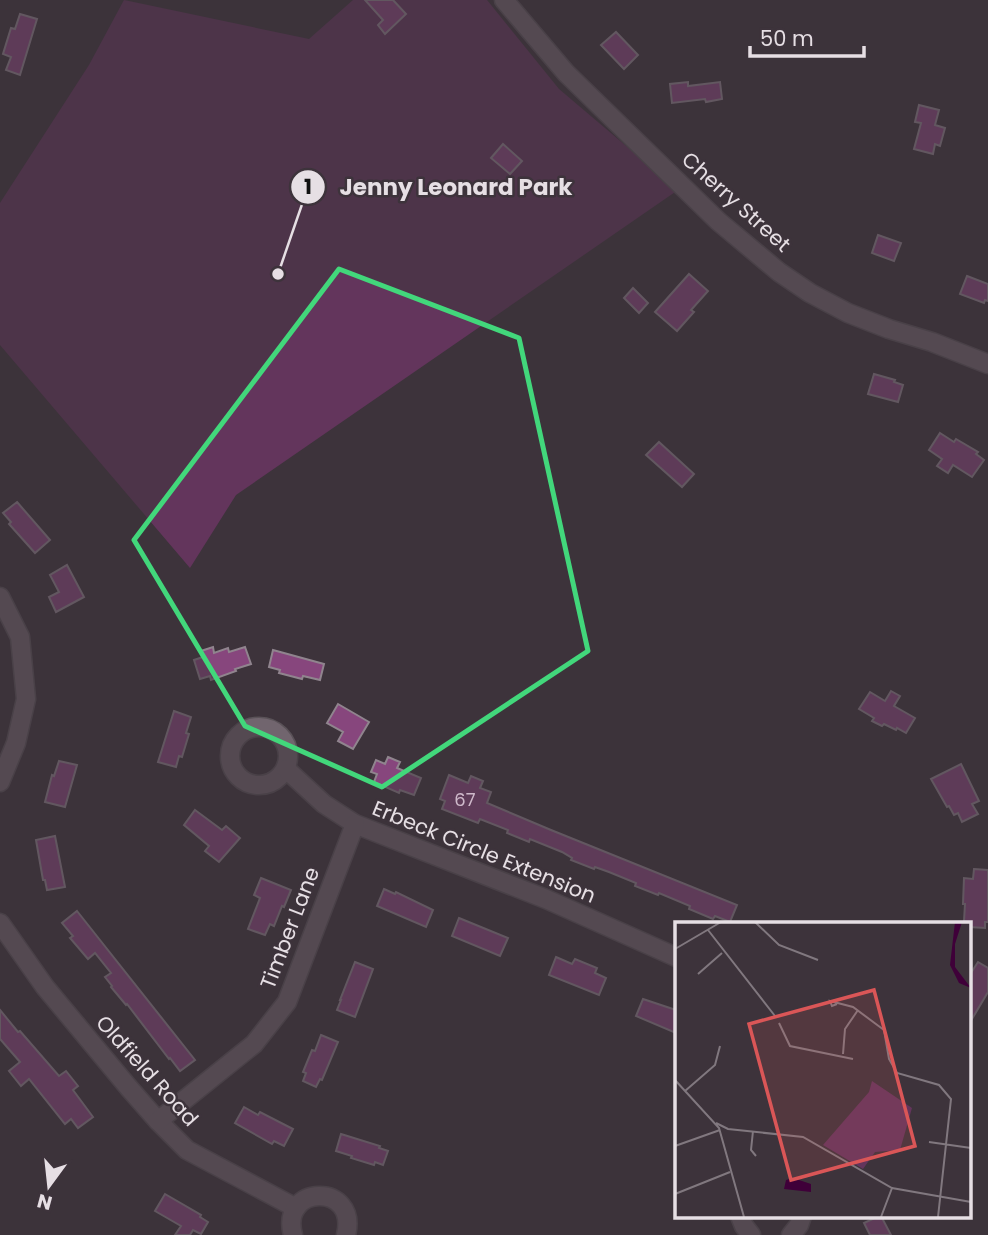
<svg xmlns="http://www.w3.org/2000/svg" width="988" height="1235" viewBox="0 0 988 1235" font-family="Poppins,sans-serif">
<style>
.green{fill:#63355c}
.building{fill:#87467d;stroke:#90848e;stroke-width:2}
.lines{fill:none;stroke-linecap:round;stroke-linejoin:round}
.street-casing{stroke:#5a5258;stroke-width:21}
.street{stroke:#71656e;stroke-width:18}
.marked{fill:none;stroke:#42d77b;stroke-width:5;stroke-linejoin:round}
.labels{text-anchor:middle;stroke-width:5;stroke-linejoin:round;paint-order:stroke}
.number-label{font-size:18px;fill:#ceb9ca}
.street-label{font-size:21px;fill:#e6dfe4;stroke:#3d333b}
.inset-road{fill:none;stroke:#81787f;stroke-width:2}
.view{fill:#da5657;fill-opacity:0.15;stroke:#da5657;stroke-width:3.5}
.inset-edge{fill:none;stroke:#e6dfe4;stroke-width:3.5}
.leader{fill:none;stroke:#e6dfe4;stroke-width:2.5}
.callout-dot{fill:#e6dfe4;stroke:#3d333b;stroke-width:2.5}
.mark-label{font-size:21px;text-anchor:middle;font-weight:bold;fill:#111}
.callout-label{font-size:23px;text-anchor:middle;font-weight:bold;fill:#e6dfe4;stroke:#3d333b;stroke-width:5;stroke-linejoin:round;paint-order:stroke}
</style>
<rect width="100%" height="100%" fill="#3d333b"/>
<polygon class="green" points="124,0 309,39 353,0 487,0 559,89 678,190 236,495 190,568 0,345 0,203 89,65"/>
<g class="building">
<polygon points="365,0 393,0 406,14 385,34 378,25 383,20"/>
<polygon points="20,14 37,19 20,75 6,70 11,57 3,54 11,28 15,29"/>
<polygon points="616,32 638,55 624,69 601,45"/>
<polygon points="688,82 688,86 720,82 722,99 706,102 705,99 672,103 670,84"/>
<polygon points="919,105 939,110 935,125 945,128 940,146 935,144 933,154 914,149 921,123 915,122"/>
<polygon points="503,144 522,161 510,174 491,158"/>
<polygon points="878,235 901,243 894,261 872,253"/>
<polygon points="689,274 708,291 691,310 694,312 677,331 655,312"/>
<polygon points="967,276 988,284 988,301 985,300 984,303 960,294"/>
<polygon points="633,288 648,303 639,313 624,298"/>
<polygon points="874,374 895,380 894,382 903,385 898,402 868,394"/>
<polygon points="940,433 954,442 956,439 978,452 976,454 984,460 972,477 953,465 948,473 937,466 942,459 929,450"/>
<polygon points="659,442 694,474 682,487 646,455"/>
<polygon points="17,502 50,540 35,553 9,524 11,522 3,513"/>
<polygon points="67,565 84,597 56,612 49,597 59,592 50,575"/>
<polygon points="213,647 214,653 228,648 229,652 245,647 251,664 235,669 236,671 211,680 210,676 200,679 194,660 203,657 201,651"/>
<polygon points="273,650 324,664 320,680 303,676 302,679 279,673 280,670 269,667"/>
<polygon points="891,691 900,696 894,706 915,718 906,733 897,728 896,730 884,724 882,726 872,721 874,718 859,709 870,692 885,701"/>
<polygon points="338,704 369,722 353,749 338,741 343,732 327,723"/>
<polygon points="174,711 191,717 186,733 189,734 182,757 179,756 176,767 158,762"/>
<polygon points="388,757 400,762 397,768 421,778 414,795 400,790 399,793 374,782 377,774 371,772 376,760 385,764"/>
<polygon points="59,761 77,765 65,807 45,802 52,775 54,776"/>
<polygon points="961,764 979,801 972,804 978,814 962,822 958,813 954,815 949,806 947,807 931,779"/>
<polygon points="449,775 468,783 471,776 483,781 480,788 491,792 487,803 551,830 737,905 730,922 715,916 713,919 689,909 690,906 659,893 658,895 635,886 636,883 609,872 595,867 594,869 571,860 572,858 562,852 530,839 529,842 507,833 508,830 480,819 478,823 442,809 445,801 440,799"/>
<polygon points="195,810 222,830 226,826 240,838 219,862 205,851 209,846 184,825"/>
<polygon points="55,836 65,887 47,890 45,880 43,880 36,840"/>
<polygon points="974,869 988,870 988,922 985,922 985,928 969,927 967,922 964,921 965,904 963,904 964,878 973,879"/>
<polygon points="261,878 291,890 284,907 282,906 274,926 270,924 265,935 248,929 260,898 254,895"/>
<polygon points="384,889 395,894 396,892 433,910 426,927 377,906"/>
<polygon points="77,911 195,1060 180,1071 170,1058 169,1059 127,1004 126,1005 111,987 112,986 105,977 111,973 95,953 88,959 70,938 73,936 62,923"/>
<polygon points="459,918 508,938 500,956 452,936"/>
<polygon points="556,957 572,964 575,959 597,968 595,973 606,978 599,995 549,975"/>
<polygon points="355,962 373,969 355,1017 337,1010 341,1000 340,1000"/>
<polygon points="978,962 988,968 988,992 969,1024 969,976"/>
<polygon points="643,999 676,1010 676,1033 636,1016"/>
<polygon points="0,1010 18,1032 20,1031 59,1076 66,1071 78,1086 73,1090 93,1117 78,1128 71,1119 65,1124 29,1079 21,1086 9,1071 20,1062 0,1039"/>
<polygon points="321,1035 338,1042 322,1080 320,1079 316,1087 303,1081 306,1073 303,1072 312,1050 315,1051"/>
<polygon points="244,1107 258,1115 260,1112 293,1129 284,1146 274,1141 272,1144 235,1123"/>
<polygon points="341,1134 380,1146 379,1148 388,1151 383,1165 375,1162 374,1165 351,1158 352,1156 336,1151"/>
<polygon points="165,1194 201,1215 200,1217 208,1222 201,1234 193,1230 190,1235 175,1235 181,1226 155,1211"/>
<polygon points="879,1216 881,1216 891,1235 870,1235 864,1223"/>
</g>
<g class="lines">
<g class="street-casing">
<g id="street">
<polyline points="504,0 566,73 718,221 779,272 810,293 848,313 889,329 932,342 988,364"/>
<polyline points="0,597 20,637 26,699 16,743 0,782"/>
<circle cx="259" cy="756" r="29"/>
<polyline points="286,769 324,804 355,824 546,899 676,957"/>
<polyline points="0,923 45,987 129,1088 158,1121 187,1150 296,1208"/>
<polyline points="158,1121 254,1044 287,1002 355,824"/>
<polyline points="740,1216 744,1226 751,1235"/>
<path d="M293,1235C279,1184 359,1182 346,1235"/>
<polyline points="791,1235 799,1225 802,1216"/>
</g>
</g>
<use href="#street" class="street"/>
</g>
<path d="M0 0H988V1235H0ZM339,269L519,338L588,651L382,787L245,726L134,540Z" fill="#3d333b" fill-opacity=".55" fill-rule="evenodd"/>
<path class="marked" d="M339,269L519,338L588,651L382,787L245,726L134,540Z"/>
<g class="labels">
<g class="number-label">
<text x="465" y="806">67</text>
</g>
<g class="street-label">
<text transform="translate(736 202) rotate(42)" y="7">Cherry Street</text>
<text transform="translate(484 852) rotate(22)" y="7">Erbeck Circle Extension</text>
<text transform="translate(290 928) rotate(-69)" y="7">Timber Lane</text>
<text transform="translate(147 1071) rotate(48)" y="7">Oldfield Road</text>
</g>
</g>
<g transform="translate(675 922)">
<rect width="296" height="296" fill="#3d333b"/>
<path d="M197,159L237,186L225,228L200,230L188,247L148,223L194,170Z" fill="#63355c"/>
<path d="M280,0H287L280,22V45L296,66L284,61L275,43ZM118,256L136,262V270L109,267L111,258Z" fill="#3f0039"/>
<path class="inset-road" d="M80,0L104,23L143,38M33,8L100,94M0,27L46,0M23,52L47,31M162,82L157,84L155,79L178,85L209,108L214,137L222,151L264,163L276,177L263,295M104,101L115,124L178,137M168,132L170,107L183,88M0,158L44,206L69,295M10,169L40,143L45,124M41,201L53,207L128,215L217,266L296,280M78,209L76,228L81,234M254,220L296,226M0,224L45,208M0,272L55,250M206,295L217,266"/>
<path class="view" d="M199,68L240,224L116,258L74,102Z"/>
<rect width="296" height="296" class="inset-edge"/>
</g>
<path class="leader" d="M278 274L308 187"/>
<g class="callout-dot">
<circle cx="278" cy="274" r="7"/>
<circle cx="308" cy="187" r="18"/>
</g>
<g class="mark-label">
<text x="308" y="194">1</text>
</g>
<g class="callout-label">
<text x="456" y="195">Jenny Leonard Park</text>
</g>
<g transform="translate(49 1186) rotate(195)" stroke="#3d333b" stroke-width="5" paint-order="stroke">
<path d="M0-5L12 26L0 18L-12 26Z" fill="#e6dfe4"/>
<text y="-10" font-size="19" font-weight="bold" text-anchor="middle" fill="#e6dfe4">N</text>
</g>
<path d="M750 46v10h114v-10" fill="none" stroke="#e6dfe4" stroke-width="3.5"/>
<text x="760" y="46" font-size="21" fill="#e6dfe4" stroke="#3d333b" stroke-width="5" paint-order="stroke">50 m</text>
</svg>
